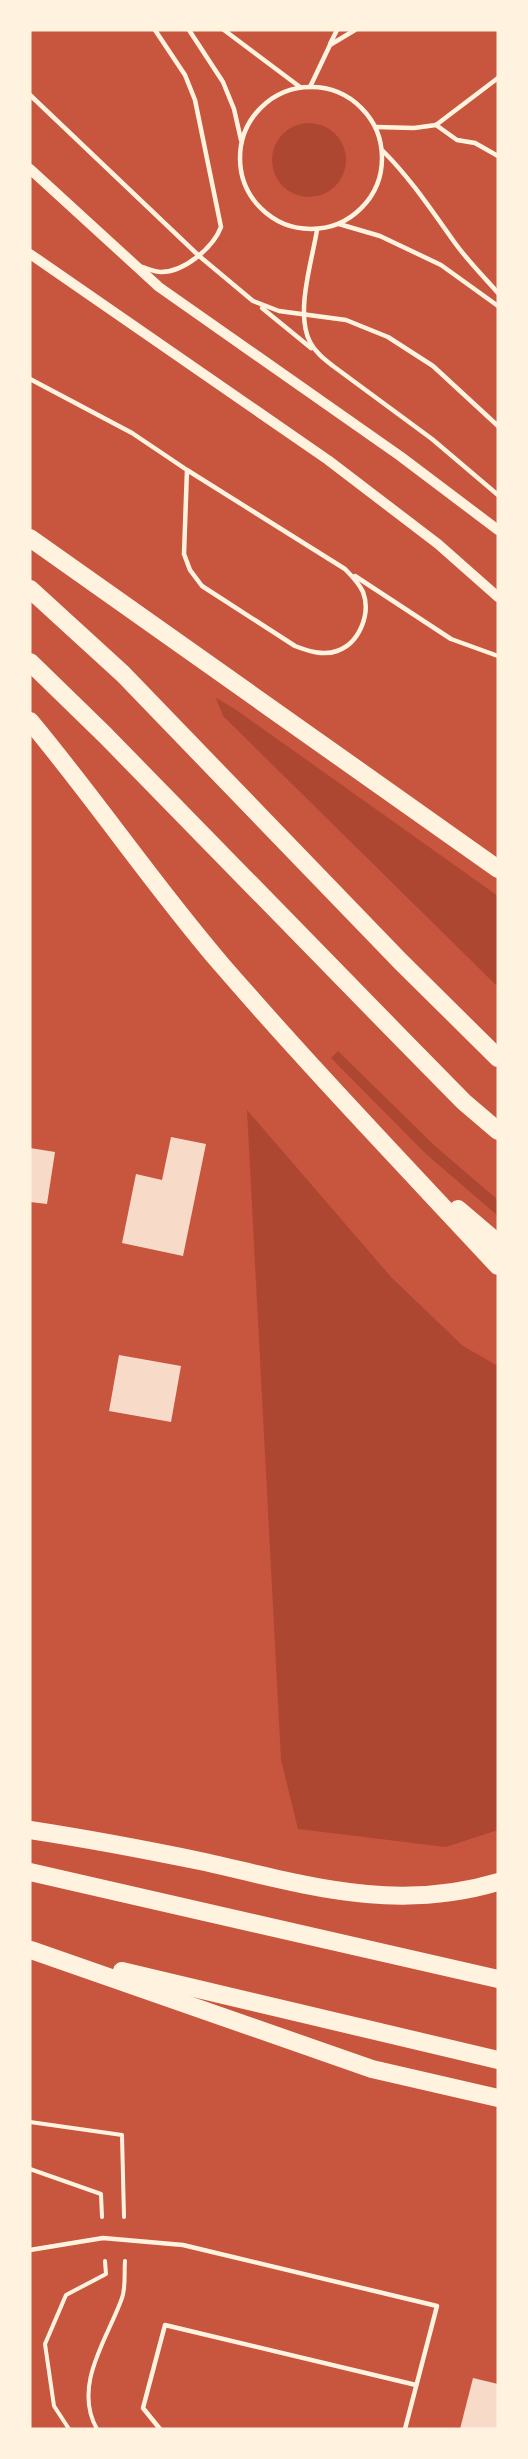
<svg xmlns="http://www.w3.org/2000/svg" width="528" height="2459" viewBox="0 0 528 2459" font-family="Roboto,sans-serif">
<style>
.green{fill:#ae4732}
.building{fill:#f7dbc8}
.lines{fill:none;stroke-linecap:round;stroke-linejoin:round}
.path{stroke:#fff3e0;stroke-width:4}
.service{stroke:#fff3e0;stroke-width:4.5}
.tertiary{stroke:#fff3e0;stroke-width:10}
.motorway{stroke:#fff3e0;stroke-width:18}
</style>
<rect width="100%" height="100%" fill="#c8553d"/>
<g class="green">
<circle cx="309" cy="160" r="37"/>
<polygon points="216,698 235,709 498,896 498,987 223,716"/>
<polygon points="338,1051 435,1146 498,1200 498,1216 426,1154 331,1058"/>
<polygon points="247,1110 391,1277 463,1346 498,1366 498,1830 446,1847 298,1829 281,1760"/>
</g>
<g class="building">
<polygon points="171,1137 206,1144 183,1256 122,1243 136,1174 162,1180"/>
<polygon points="30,1148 55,1152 47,1204 30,1202"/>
<polygon points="119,1355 181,1366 171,1422 109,1411"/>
<polygon points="473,2378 498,2384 498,2429 460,2429"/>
</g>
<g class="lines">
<g class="path">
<polyline points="30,2122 122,2135 124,2217"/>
<polyline points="30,2169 101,2194 102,2217"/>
<polyline points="69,2429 54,2406 45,2344 66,2295 106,2274 105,2261"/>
<path d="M97,2429C72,2385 108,2338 122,2298C126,2287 124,2272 125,2261"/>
</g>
<g class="service">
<polyline points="189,30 223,82 234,109 241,140"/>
<polyline points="224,30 300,87"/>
<polyline points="330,44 337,30"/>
<circle cx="311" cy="158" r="71"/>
<polyline points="310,87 330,45 355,30"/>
<polyline points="30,95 198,255 253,301 279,311 346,320 388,337 433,366 498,426"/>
<polyline points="436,125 457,140 475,143 498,156"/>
<polyline points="376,127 414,128 436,125 498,78"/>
<path d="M383,151C411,179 432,211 455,243C468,261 484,277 498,293"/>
<polyline points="339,224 380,236 441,265 498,306"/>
<path d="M317,230C312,261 295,313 310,342C315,352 324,359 333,366L432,439L498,495"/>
<path d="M142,267C148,269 154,272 161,272C184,272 213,248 221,227L195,100L185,75L155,30"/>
<polyline points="262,308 311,348"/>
<path d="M30,379L132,433L187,470L345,569C352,576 359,583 363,592C371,613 360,643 337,651C323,656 308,651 295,646L202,586L190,570L184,554L187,470"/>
<polyline points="355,576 451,639 498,656"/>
<polyline points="30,2250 103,2238 183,2245 437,2306 405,2429"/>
<polyline points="160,2429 143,2408 165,2325 416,2385"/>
</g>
<g class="tertiary">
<polyline points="30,169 159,287 400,456 498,530"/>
<polyline points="30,254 328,460 438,544 498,597"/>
</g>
<g class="motorway">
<polyline points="30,538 498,869"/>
<polyline points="30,589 123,674 401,962 498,1058"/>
<polyline points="30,662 105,735 404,1041 464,1102 498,1131"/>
<path d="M30,721C96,800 154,886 221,964C311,1068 405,1166 498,1266"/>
<polyline points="458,1209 498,1243"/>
<path d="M30,1830C89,1839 147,1850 205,1862C306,1885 395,1913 498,1882"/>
<polyline points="30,1872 498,1979"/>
<polyline points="31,1950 372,2069 498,2098"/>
<polyline points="122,1971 498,2060"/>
</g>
</g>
<rect width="528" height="2459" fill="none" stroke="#fff3e0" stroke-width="63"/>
</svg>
